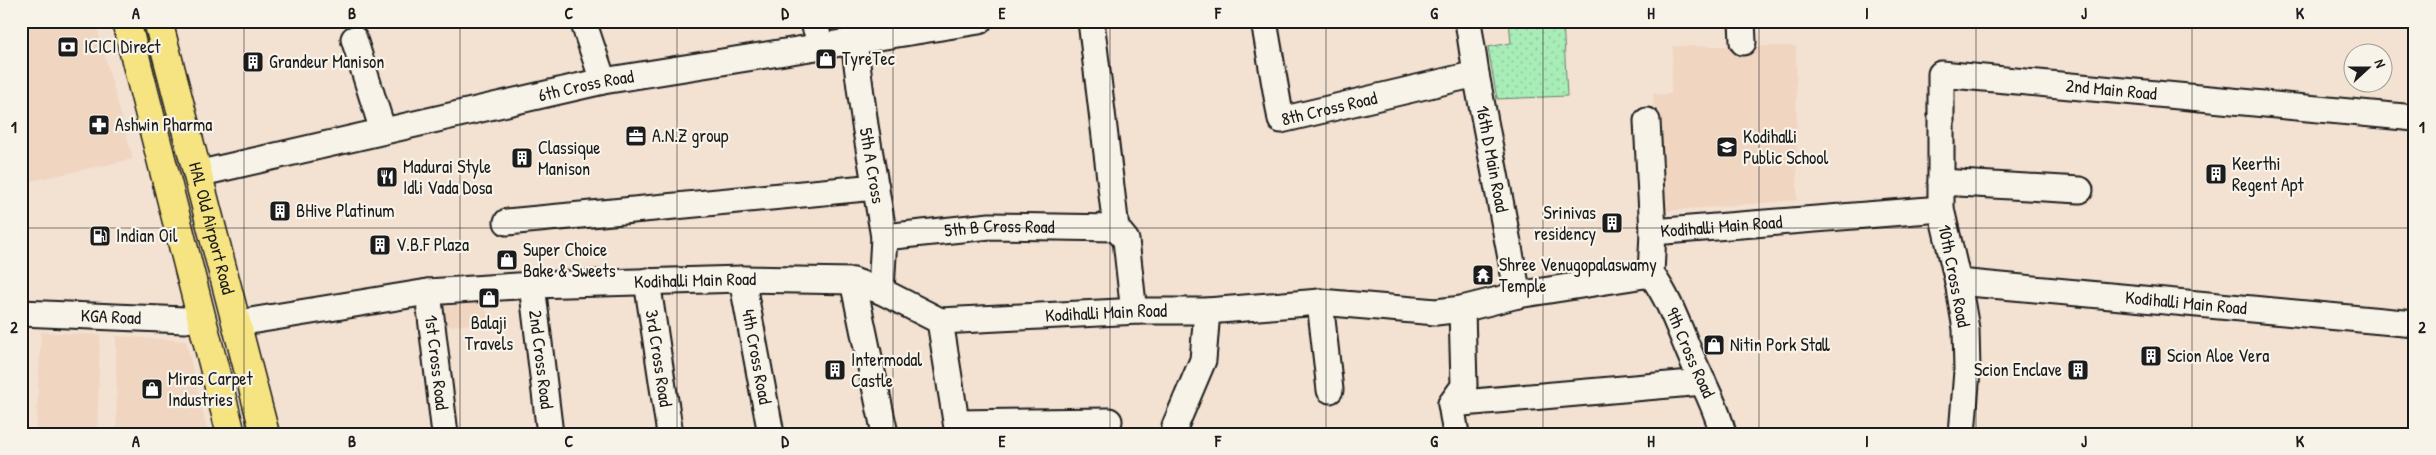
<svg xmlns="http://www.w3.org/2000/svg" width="2436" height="455" viewBox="0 0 2436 455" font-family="'Patrick Hand',sans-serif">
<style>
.built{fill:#f0d5c1}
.green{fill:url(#green-dots);stroke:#62846a}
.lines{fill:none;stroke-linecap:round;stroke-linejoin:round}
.minor-casing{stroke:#1c1c1c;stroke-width:29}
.major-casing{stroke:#1c1c1c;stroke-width:31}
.minor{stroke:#f7f3e8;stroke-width:25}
.major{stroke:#f6e381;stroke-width:28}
.grid{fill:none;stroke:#1c1c1c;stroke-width:1;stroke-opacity:0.55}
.labels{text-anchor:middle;stroke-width:4.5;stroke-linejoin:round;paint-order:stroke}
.poi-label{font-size:18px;fill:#1c1c1c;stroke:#f7f3e8;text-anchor:start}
.street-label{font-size:18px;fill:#1c1c1c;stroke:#f7f3e8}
.neatline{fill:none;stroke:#1c1c1c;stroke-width:2}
.grid-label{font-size:16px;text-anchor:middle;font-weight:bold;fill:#1c1c1c}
</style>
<defs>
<pattern id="green-dots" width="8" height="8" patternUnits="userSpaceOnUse" patternTransform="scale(1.25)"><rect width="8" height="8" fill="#a8ecb7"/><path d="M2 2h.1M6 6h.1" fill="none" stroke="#90ca9d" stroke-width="1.8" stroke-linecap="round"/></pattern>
</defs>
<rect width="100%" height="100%" fill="#f3e1d1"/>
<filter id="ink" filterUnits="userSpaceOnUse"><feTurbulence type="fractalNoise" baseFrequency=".02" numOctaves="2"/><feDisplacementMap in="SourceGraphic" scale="10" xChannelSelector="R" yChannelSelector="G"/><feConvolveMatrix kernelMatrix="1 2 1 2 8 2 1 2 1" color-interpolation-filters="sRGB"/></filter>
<g filter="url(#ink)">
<g class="built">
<polygon points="21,21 95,21 133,159 21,183"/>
<polygon points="1673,46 1796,46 1797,200 1664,211 1653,94 1671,94"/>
<polygon points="485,302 488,322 442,327 439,307"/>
<polygon points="41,332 100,335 97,434 36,434"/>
<polygon points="116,336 186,341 208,434 117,434"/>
</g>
<polygon class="green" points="1509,21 1563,21 1567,96 1497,99 1488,47 1511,43"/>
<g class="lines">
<g class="minor-casing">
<g id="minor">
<polyline points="583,21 603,81"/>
<polyline points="813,21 822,47"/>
<polyline points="1091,21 1116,228 1126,240 1133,304 1139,311"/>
<path id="s1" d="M1264,21L1281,120L1476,74"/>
<path id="s2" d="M1468,21L1476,74L1518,295"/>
<polyline points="1742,21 1743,42"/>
<polyline points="354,39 383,131"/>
<path id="s3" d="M854,42L865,125L884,237L881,291"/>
<polyline points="1647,121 1653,232"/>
<path id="s4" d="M197,174L603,81L979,21"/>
<polyline points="1941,182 2080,190"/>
<polyline points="507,222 876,187"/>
<path id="s5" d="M884,237L990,226L1116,228"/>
<path id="s6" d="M1651,274C1671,301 1680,332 1694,363C1705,387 1717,409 1723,434"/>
<path id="s7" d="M742,279L771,434"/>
<path id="s8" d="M647,281L670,434"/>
<polyline points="853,281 885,434"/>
<path id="s9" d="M1958,282L2415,324"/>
<path id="s10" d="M532,285L550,434"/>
<path id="s11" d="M428,292L445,434"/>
<polyline points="1320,302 1330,390"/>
<path id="s12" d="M21,313L185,320L201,316"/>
<polyline points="940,321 958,434"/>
<path id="s13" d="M238,323L428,292L532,285L742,279L853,281L881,291L940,321L1139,311H1207L1320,302L1436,312L1462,309L1518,295L1651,274L1653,232L1941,209"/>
<polyline points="1451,404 1703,382"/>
<polyline points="957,423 1109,421"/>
<polyline points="1175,434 1175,426 1203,360 1207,311"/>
<polyline points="1456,434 1451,404 1464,386 1462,309"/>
<path id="s14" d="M1962,434L1967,371L1966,329L1958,282L1941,209V74L2415,118"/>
</g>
</g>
<g class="major-casing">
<g id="major">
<polyline points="126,21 231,434"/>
<path id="s15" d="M158,21L265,434"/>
</g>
</g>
<use href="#minor" class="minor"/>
<use href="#major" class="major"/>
</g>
</g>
<path class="grid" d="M244,21V434M460,21V434M677,21V434M893,21V434M1110,21V434M1326,21V434M1543,21V434M1759,21V434M1976,21V434M2192,21V434M21,228H2415"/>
<defs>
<g id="bank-square" transform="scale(1.125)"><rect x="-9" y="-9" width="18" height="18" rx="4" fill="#1c1c1c" stroke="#f7f3e8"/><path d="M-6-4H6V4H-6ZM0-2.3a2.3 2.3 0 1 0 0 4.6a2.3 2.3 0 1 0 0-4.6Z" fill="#fff"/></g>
<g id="shop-square" transform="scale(1.125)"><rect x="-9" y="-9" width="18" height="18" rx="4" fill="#1c1c1c" stroke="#f7f3e8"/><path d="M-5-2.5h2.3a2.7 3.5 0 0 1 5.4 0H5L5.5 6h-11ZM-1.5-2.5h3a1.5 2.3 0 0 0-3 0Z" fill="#fff"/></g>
<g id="building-square" transform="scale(1.125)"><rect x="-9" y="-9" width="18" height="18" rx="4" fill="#1c1c1c" stroke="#f7f3e8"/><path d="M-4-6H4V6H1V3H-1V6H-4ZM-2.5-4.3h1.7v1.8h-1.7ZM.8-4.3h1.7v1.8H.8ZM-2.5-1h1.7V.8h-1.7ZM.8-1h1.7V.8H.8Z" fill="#fff"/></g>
<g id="pharmacy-square" transform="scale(1.125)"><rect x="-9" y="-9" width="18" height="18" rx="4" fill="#1c1c1c" stroke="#f7f3e8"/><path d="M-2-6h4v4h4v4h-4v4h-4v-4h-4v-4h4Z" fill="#fff"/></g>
<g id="office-square" transform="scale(1.125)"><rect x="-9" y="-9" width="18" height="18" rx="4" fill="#1c1c1c" stroke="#f7f3e8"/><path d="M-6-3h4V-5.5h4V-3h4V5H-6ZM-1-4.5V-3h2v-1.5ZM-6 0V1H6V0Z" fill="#fff"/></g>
<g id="school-square" transform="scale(1.125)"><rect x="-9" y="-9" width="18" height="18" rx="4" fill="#1c1c1c" stroke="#f7f3e8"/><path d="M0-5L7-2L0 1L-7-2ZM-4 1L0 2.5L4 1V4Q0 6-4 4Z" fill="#fff"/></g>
<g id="restaurant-square" transform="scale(1.125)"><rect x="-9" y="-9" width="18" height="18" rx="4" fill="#1c1c1c" stroke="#f7f3e8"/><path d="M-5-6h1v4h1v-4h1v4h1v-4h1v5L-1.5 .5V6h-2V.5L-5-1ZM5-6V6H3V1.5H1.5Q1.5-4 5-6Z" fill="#fff"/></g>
<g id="fuel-square" transform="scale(1.125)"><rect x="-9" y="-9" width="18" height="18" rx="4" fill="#1c1c1c" stroke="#f7f3e8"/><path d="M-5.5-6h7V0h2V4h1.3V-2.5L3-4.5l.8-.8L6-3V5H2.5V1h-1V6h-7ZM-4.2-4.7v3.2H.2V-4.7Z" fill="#fff"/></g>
<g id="temple-square" transform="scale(1.125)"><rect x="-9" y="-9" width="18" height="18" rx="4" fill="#1c1c1c" stroke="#f7f3e8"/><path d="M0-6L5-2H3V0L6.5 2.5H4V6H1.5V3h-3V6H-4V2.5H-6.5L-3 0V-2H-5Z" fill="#fff"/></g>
</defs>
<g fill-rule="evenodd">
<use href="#bank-square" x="68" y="47"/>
<use href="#shop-square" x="826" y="59"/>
<use href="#building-square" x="253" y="62"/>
<use href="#pharmacy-square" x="99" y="125"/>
<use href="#office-square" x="636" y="136"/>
<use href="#school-square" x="1727" y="147"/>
<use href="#building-square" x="522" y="158"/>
<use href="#building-square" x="2216" y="174"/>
<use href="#restaurant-square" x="387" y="177"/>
<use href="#building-square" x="280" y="211"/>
<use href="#building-square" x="1612" y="223"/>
<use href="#fuel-square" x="100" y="236"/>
<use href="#building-square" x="380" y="245"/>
<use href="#shop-square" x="507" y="260"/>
<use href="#temple-square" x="1483" y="275"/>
<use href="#shop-square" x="489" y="298"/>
<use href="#shop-square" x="1714" y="345"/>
<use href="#building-square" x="2151" y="356"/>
<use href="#building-square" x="835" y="370"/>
<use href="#building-square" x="2078" y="370"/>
<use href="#shop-square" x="152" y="389"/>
</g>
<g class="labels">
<g class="poi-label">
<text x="84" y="53">ICICI Direct</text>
<text x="842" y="65">TyreTec</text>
<text x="269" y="68">Grandeur Manison</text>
<text x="115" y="131">Ashwin Pharma</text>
<text x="652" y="142">A.N.Z group</text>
<text x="1743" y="143">Kodihalli<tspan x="1743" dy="21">Public School</tspan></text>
<text x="538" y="154">Classique<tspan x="538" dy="21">Manison</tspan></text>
<text x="2232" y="170">Keerthi<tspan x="2232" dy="21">Regent Apt</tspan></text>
<text x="403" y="173">Madurai Style<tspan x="403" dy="21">Idli Vada Dosa</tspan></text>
<text x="296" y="217">BHive Platinum</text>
<text x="1596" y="219" text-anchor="end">Srinivas<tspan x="1596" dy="21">residency</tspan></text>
<text x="116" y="242">Indian Oil</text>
<text x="396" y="251">V.B.F Plaza</text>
<text x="523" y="256">Super Choice<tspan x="523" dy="21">Bake &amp; Sweets</tspan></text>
<text x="1499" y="271">Shree Venugopalaswamy<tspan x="1499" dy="21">Temple</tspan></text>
<text x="489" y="329" text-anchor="middle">Balaji<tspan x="489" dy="21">Travels</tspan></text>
<text x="1730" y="351">Nitin Pork Stall</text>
<text x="2167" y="362">Scion Aloe Vera</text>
<text x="851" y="366">Intermodal<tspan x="851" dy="21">Castle</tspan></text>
<text x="2062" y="376" text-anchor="end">Scion Enclave</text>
<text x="168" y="385">Miras Carpet<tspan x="168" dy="21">Industries</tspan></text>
</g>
<g class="street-label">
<text dy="6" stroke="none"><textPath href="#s4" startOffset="399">6th Cross Road</textPath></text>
<text dy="6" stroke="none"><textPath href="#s14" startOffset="534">2nd Main Road</textPath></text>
<text dy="6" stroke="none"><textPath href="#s1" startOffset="150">8th Cross Road</textPath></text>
<text dy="6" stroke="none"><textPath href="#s2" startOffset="140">16th D Main Road</textPath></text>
<text dy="6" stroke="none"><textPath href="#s3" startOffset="125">5th A Cross</textPath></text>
<text dy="6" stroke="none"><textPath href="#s15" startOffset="214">HAL Old Airport Road</textPath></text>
<text dy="6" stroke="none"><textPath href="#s13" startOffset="1540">Kodihalli Main Road</textPath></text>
<text dy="6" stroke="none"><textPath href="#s5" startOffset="116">5th B Cross Road</textPath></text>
<text transform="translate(1954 276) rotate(79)" y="6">10th Cross Road</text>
<text dy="6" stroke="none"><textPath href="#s13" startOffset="460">Kodihalli Main Road</textPath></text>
<text dy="6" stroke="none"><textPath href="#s9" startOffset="229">Kodihalli Main Road</textPath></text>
<text dy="6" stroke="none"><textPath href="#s13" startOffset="880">Kodihalli Main Road</textPath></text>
<text dy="6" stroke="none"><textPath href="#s12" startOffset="90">KGA Road</textPath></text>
<text dy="6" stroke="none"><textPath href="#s6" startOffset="88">9th Cross Road</textPath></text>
<text dy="6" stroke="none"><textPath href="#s7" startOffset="79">4th Cross Road</textPath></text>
<text dy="6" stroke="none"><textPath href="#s8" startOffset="78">3rd Cross Road</textPath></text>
<text dy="6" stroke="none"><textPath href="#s10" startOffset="75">2nd Cross Road</textPath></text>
<text dy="6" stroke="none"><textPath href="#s11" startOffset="71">1st Cross Road</textPath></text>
</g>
</g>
<rect width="2436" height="455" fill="none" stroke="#f7f3e8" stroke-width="55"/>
<g transform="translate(2368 68) rotate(69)"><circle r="24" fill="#f7f3e8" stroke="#9f9d96"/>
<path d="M0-4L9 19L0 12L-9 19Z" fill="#1c1c1c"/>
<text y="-8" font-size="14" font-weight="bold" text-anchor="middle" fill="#1c1c1c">N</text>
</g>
<rect x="28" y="28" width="2380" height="400" class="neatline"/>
<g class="grid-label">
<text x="136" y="19">A</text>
<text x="352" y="19">B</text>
<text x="569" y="19">C</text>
<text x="785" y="19">D</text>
<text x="1002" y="19">E</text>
<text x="1218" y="19">F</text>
<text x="1434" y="19">G</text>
<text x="1651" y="19">H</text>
<text x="1867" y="19">I</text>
<text x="2084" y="19">J</text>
<text x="2300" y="19">K</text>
<text x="14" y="133">1</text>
<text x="2422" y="133">1</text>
<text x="14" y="333">2</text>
<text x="2422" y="333">2</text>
<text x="136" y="447">A</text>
<text x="352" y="447">B</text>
<text x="569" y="447">C</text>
<text x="785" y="447">D</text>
<text x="1002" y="447">E</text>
<text x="1218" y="447">F</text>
<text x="1434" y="447">G</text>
<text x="1651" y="447">H</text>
<text x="1867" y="447">I</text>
<text x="2084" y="447">J</text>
<text x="2300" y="447">K</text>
</g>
</svg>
